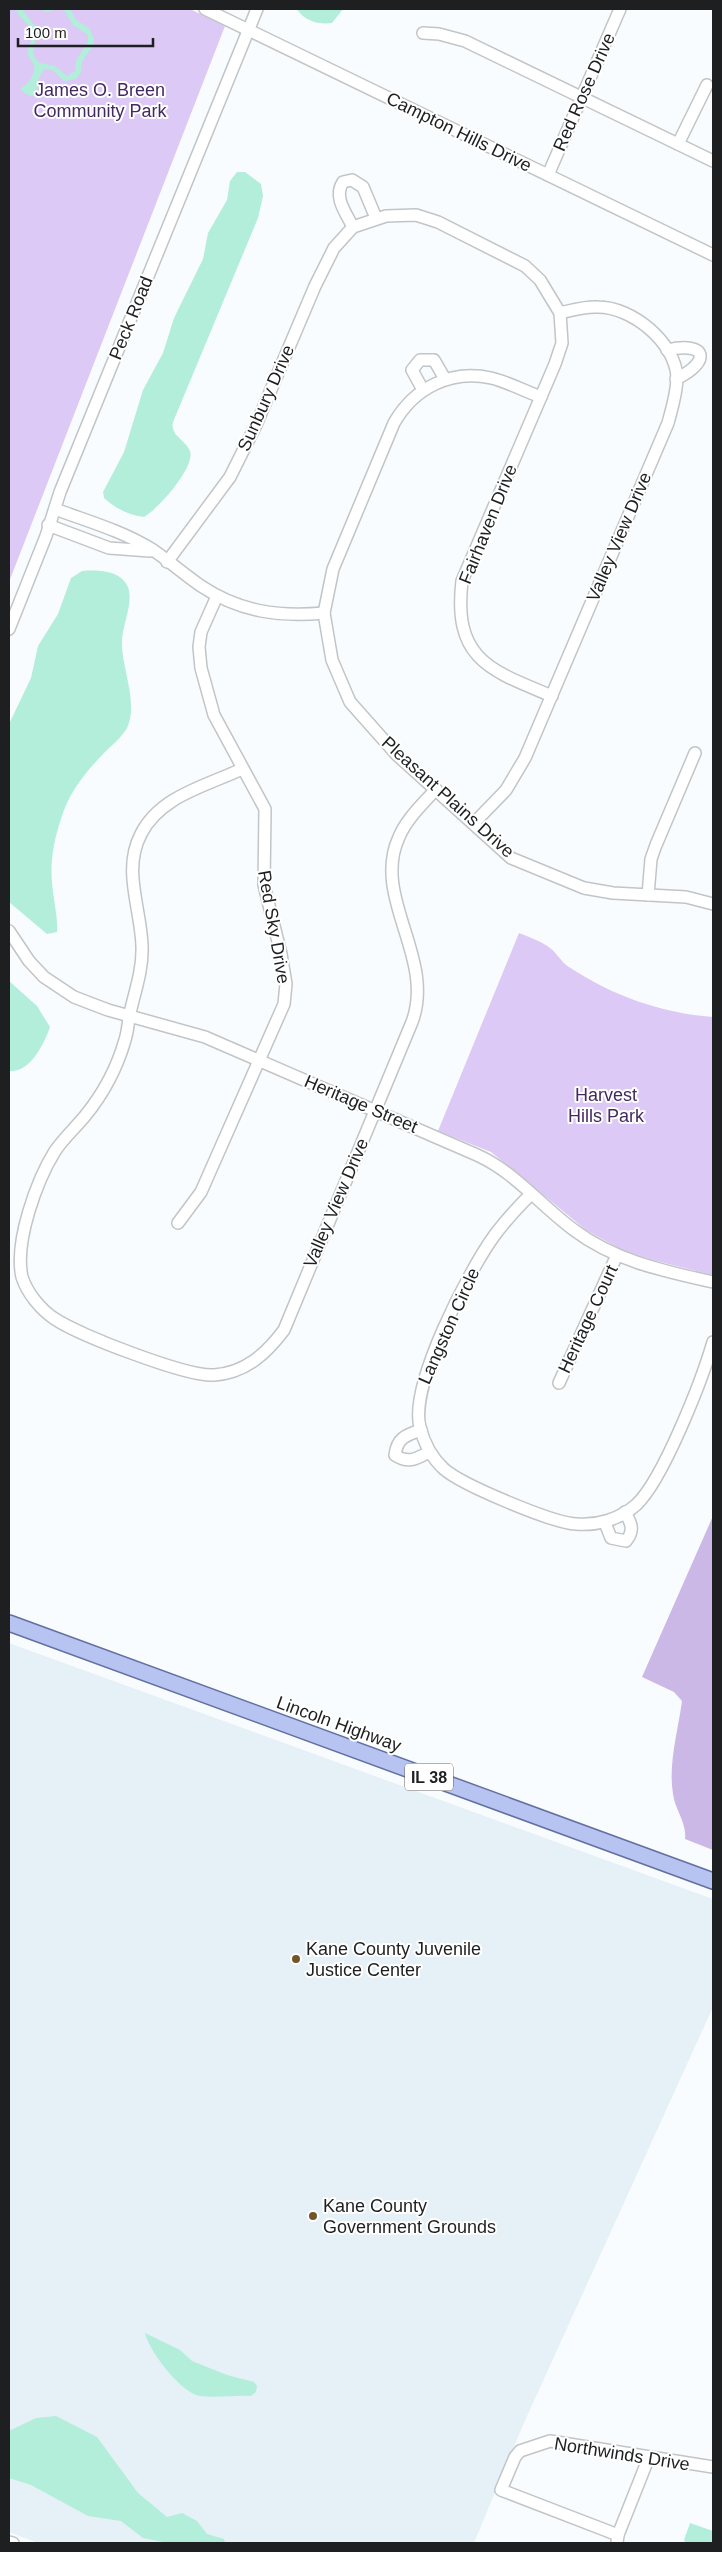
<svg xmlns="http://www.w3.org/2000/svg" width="722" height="2552" viewBox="0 0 722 2552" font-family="Arial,sans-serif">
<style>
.built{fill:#e6f0f7}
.green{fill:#dcc9f6}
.forest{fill:#ccb8e6}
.water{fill:#b2eeda}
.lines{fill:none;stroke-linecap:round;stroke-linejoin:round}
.minor-casing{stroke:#c2c5c7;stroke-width:14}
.major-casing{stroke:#6270a1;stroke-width:18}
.minor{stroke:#fff;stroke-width:11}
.major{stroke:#b7c4f1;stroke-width:15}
.poi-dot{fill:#74552a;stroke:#fff;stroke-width:2}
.labels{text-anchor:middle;stroke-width:4;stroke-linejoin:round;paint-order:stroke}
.shield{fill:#fff;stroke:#626263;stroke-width:1}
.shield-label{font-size:16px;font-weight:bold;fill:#1e1f20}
.park-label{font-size:18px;fill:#442961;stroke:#fff}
.street-label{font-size:18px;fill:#1e1f20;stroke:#fff}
.poi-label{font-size:18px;fill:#1e1f20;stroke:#fff;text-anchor:start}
</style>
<rect width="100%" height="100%" fill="#f9fcfe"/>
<polygon class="built" points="9,1643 713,1899 713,2007 523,2425 474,2543 38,2543 9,2532"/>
<g class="green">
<polygon points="9,9 190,9 225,26 9,582"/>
<path d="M519,933C529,937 541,941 550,948C557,953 561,962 569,967C613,996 661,1013 713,1017V1275L636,1256L620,1249L586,1230L491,1152L438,1131Z"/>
</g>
<path class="forest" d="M713,1516V1850L685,1839C687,1823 675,1810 673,1794C668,1764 678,1731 682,1701L674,1692L642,1677Z"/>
<g class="water">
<path d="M16,9H22L37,29L33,52L35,58L40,63L55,66L67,76L75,71L76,60L88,42V35L73,25L64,10L58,9L46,12L40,9H70L76,20L89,28L94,38L93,45L82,62L81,72L76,79L64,81L52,70L44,69L37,82L38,96C30,97 25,94 20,89C27,85 36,74 34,65C32,60 27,58 28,51C29,43 35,36 30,28C26,20 18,18 16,9Z"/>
<path d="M297,9H343L332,23C319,25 304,21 297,9Z"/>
<path d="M237,172H245L261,184L263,196L258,218L173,422C170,436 185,439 190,451C196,467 157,510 144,517C128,515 115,508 104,498L103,492L124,452L143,390L163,353L174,318L203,259L208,233L227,200L230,181Z"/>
<path d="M82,571C96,570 116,570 125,582C137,597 122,624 122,641C121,668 139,702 127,728C122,737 112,745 104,753C85,773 69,792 61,819C54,840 50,860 52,882C53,899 58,915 57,932L47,934L9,902V724L31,678L38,646L58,614L71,578Z"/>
<path d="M9,981L37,1006L50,1027C44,1044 30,1073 9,1071Z"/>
<path d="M145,2333L180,2350L192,2361L227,2375L254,2382L257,2386L256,2392L251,2396C235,2395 216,2398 200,2396C181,2393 149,2351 145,2333Z"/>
<polygon points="56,2416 97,2437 138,2493 167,2517 182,2513 197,2521 207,2534 224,2539 225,2543 168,2543 143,2538 121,2521 88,2516 31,2485 9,2478 9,2431 36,2418"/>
<polygon points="690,2523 713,2531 713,2543 686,2543 684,2540"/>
</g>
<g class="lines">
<g class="minor-casing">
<g id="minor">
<polyline points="205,9 713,255"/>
<polyline points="423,33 439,34 465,41 713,161"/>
<polyline points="678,144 707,85"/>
<polyline points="548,175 620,9"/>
<path d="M353,227C346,213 333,197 343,182L352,180L363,187L376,218"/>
<path d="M667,350C708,341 711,362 676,379"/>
<polyline points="423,390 412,370 420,360 434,360 445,379"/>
<path d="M541,397C524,391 508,382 491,378C451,369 414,388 394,423L333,569L324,613L332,660L350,702L397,755L511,858L584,888L613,893L686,897L713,904"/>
<path d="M55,509C87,521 123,531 153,550C169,561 185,575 201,586C240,612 279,617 324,613"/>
<polyline points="48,525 109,548 150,551"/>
<path d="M167,562L230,477L256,425L315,286L334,248L353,227L386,216L416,215L438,222L525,266L540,280L560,313L562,343L555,364L462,581C453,659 489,670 552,696"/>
<polyline points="9,629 46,536 60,492 257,9"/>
<path d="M242,769C206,786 160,796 141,834C122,870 141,908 142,946C143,969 135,991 130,1013C128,1022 128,1031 125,1040C117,1068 103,1094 85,1116C75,1128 64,1138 55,1151C37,1180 14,1242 22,1277C27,1293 41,1310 55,1319C79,1335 187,1377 214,1375C245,1373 266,1354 284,1330L412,1022C436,958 371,897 399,837C407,818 423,804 436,789"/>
<path d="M474,823L506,790L525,758L668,423C672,408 677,393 677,377C675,342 632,307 598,307C585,306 573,310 560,313"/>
<polyline points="648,895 651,859 656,845 695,753"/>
<path d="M9,931L29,961L44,977L74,997L108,1010L205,1037L477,1155C515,1172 541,1206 574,1230C615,1261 664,1271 713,1282"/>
<path d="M531,1194C518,1207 505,1221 494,1236C468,1272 409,1386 420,1427C424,1443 432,1458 444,1469C462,1485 553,1523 576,1524C597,1526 620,1519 636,1505C663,1480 702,1380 713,1342"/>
<polyline points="178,1223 201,1192 284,1004 286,984 281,954 264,885 265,809 214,715 201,668 199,647 201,632 217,596"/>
<polyline points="559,1383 617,1255"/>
<path d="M421,1430C406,1435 397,1438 395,1455C408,1464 416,1459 429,1452"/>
<path d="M605,1523L611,1538L626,1541C635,1530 631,1523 625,1512"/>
<polyline points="618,2535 501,2490 515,2457 520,2451 550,2441 713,2467"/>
<polyline points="9,2542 13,2543"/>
<polyline points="617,2543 618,2535 649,2457"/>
</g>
</g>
<g class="major-casing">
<polyline id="major" points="9,1623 713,1881"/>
</g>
<use href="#minor" class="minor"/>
<use href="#major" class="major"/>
</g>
<g class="poi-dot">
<circle cx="296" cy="1959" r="5"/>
<circle cx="313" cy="2216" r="5"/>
</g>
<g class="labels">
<rect class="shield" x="405" y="1763.5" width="48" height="27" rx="4"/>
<g class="shield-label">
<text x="429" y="1783">IL 38</text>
</g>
<g class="park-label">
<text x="100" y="96">James O. Breen<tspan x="100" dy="21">Community Park</tspan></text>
<text x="606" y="1101">Harvest<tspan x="606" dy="21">Hills Park</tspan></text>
</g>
<g class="street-label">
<text transform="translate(584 92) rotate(-66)" y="6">Red Rose Drive</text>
<text transform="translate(459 132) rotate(26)" y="6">Campton Hills Drive</text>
<text transform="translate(131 318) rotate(-68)" y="6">Peck Road</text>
<text transform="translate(266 398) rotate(-66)" y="6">Sunbury Drive</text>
<text transform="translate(488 524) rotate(-68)" y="6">Fairhaven Drive</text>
<text transform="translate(619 537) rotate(-67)" y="6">Valley View Drive</text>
<text transform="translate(448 797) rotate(42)" y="6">Pleasant Plains Drive</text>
<text transform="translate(274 927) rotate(80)" y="6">Red Sky Drive</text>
<text transform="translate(361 1104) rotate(23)" y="6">Heritage Street</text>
<text transform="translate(336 1203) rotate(-67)" y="6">Valley View Drive</text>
<text transform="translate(588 1319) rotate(-65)" y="6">Heritage Court</text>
<text transform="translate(449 1326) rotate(-66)" y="6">Langston Circle</text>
<text transform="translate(339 1724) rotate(20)" y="6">Lincoln Highway</text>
<text transform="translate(622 2454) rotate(9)" y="6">Northwinds Drive</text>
</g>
<g class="poi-label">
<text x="306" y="1955">Kane County Juvenile<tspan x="306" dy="21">Justice Center</tspan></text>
<text x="323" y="2212">Kane County<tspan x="323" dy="21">Government Grounds</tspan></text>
</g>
</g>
<rect width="722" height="2552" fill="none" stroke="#1e1f20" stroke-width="20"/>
<path d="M18 38v8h135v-8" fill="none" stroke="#1e1f20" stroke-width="2.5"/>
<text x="25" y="38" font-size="15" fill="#1e1f20" stroke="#ffffff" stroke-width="4" paint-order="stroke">100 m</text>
</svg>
